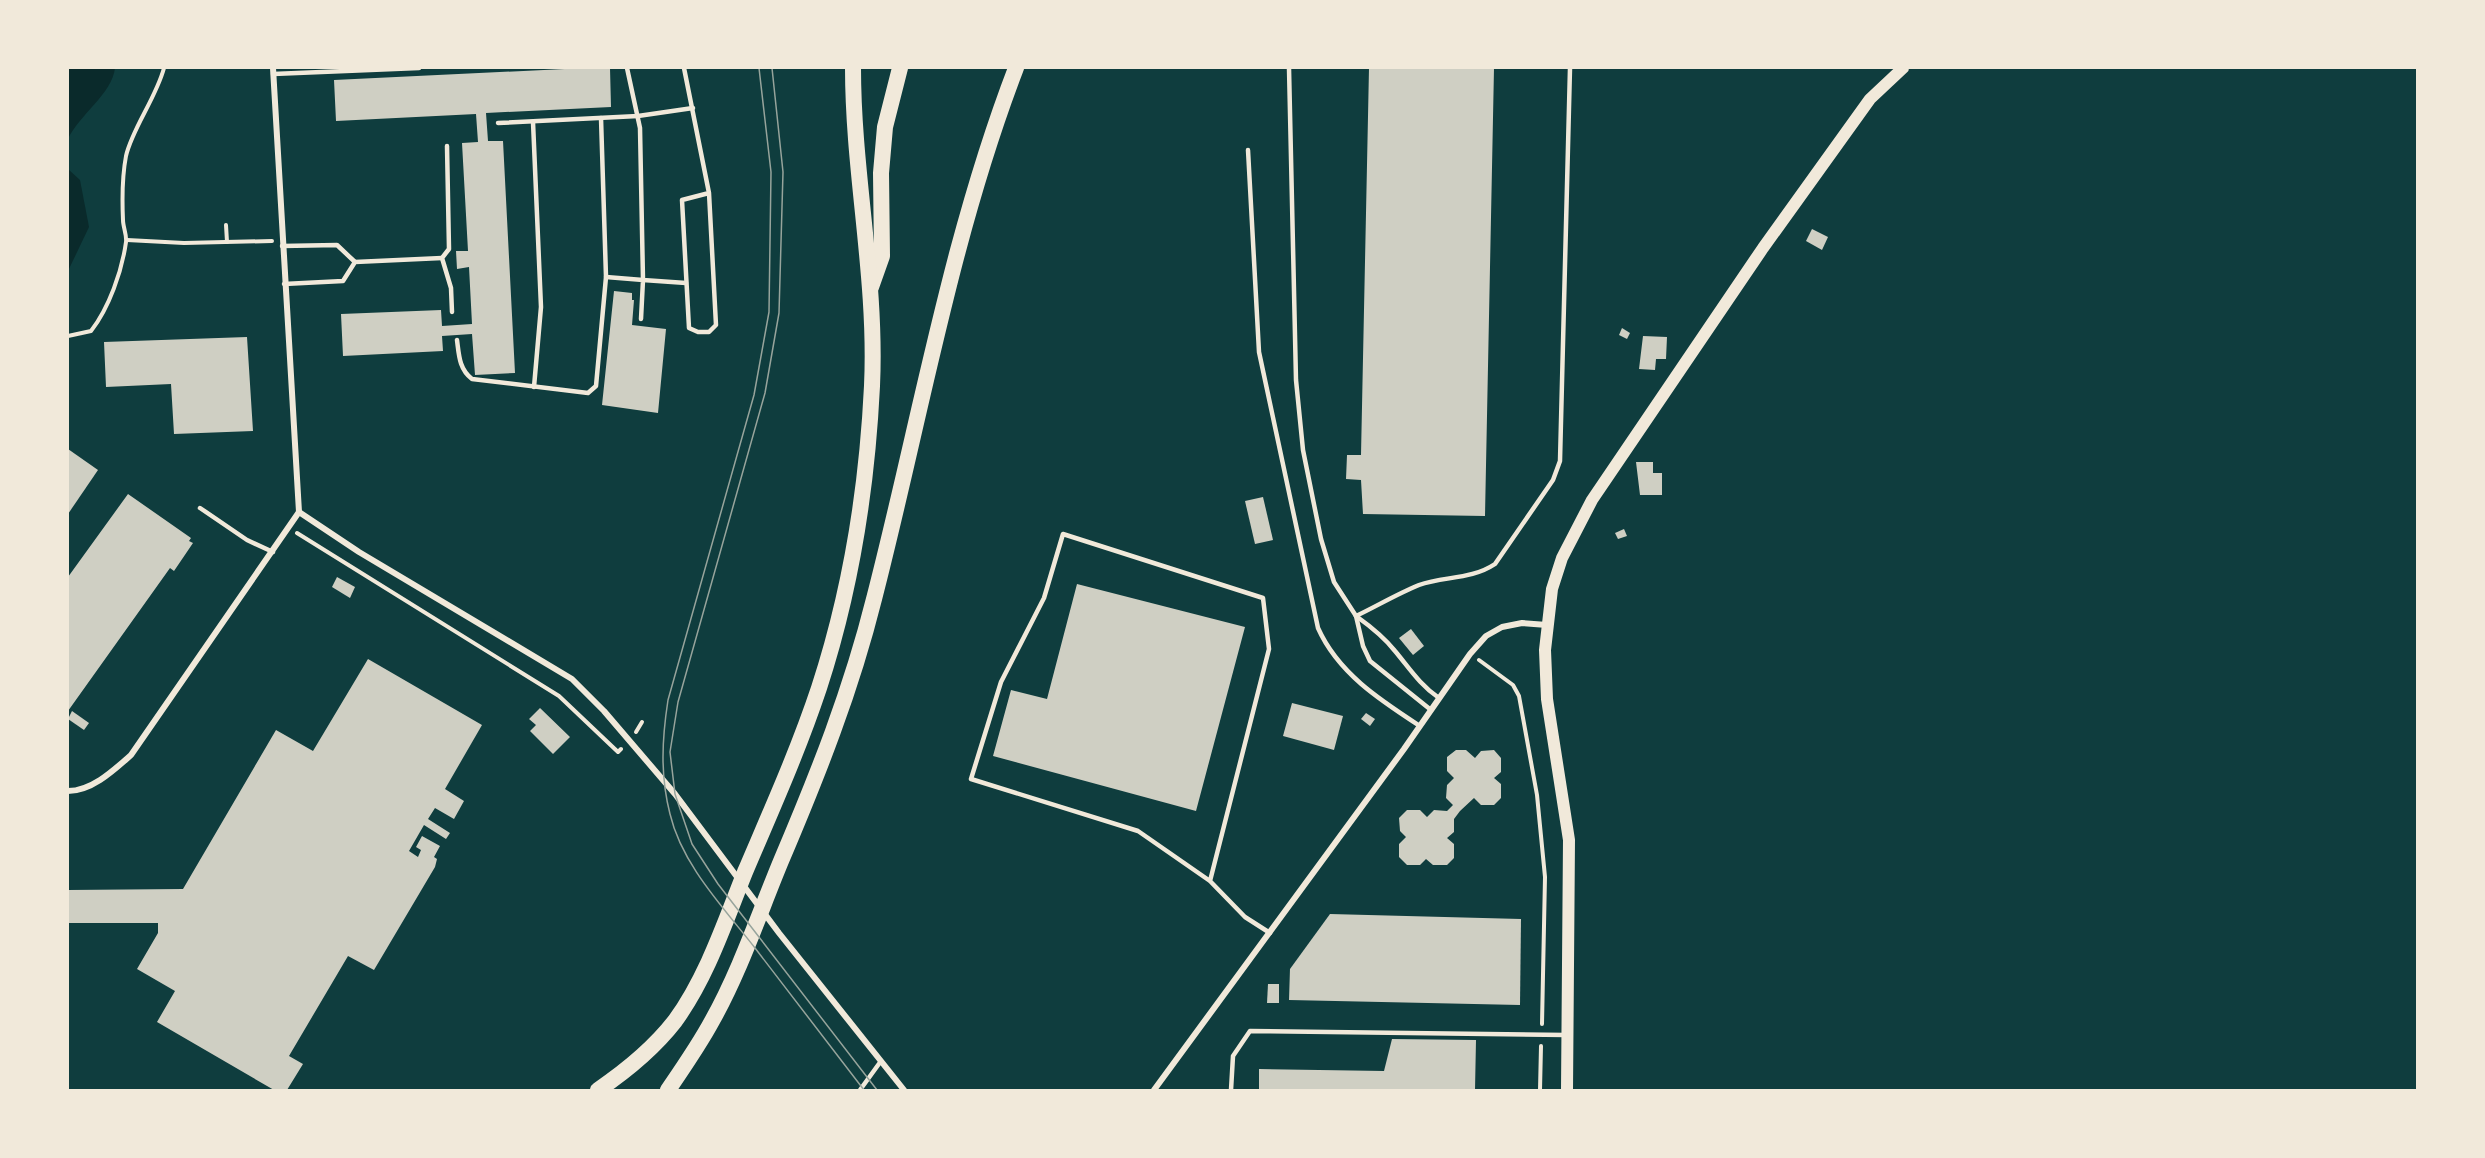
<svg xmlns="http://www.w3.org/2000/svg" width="2485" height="1158" viewBox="0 0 2485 1158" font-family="'DejaVu Sans',sans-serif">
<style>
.water{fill:#0a2a2b}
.building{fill:#cfcfc3}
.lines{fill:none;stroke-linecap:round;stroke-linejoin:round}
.path{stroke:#f1e9da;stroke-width:4}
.service{stroke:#f1e9da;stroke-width:4.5}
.minor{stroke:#f1e9da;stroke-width:6}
.secondary{stroke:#f1e9da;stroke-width:12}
.trunk{stroke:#f1e9da;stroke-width:16}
.tram{stroke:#97a49c;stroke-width:1.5}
</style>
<rect width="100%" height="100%" fill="#0f3d3e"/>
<g class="water">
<path d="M68,68H115C112,94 79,115 68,139Z"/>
<polygon points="68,169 80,180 89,227 68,271"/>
</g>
<g class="building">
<polygon points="585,68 610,68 611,107 486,113 488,141 503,141 515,373 475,375 472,334 442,336 443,351 343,356 341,314 441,310 442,326 472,324 469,267 457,269 456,251 468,251 462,143 478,142 476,114 336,121 334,80"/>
<polygon points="1369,68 1494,68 1485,516 1363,514 1361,480 1346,479 1347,455 1361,455"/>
<polygon points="1812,229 1828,237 1822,250 1806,241"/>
<polygon points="614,291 632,293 632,300 634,300 632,325 666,329 658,413 602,405"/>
<polygon points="1622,328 1630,333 1627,339 1619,335"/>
<polygon points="1643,336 1667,337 1666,359 1656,359 1655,370 1639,369"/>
<polygon points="247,337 253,431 174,434 171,384 106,387 104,342"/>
<polygon points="68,449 98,470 68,514"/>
<polygon points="1636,462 1653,462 1653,473 1662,473 1662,495 1640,495"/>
<polygon points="128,494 191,538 189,541 193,543 174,571 170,568 68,711 68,577"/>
<polygon points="1263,497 1273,540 1255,544 1245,501"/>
<polygon points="1624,529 1627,536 1618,539 1615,533"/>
<polygon points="337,577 355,587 350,598 332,587"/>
<polygon points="1077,584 1245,627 1196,811 993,756 1011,690 1047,699"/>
<polygon points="1411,629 1424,646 1413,655 1399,638"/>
<polygon points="368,659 482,725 445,789 464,801 454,819 435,808 428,819 450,833 446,839 424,825 409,851 418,857 421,850 416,847 422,836 440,846 434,857 437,859 435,867 374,970 348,956 289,1056 303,1064 287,1090 274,1090 157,1022 175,991 137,969 158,933 158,923 68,923 68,890 183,889 276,730 313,751"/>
<polygon points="1292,703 1343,716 1334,750 1283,736"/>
<polygon points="540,708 570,737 553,754 530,731 536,725 529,719"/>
<polygon points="72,711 89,723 84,730 68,719"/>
<polygon points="1366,713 1375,719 1370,726 1361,719"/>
<polygon points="1456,750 1466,750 1475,758 1481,751 1494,750 1501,758 1501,772 1494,778 1501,784 1501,798 1494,805 1481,805 1474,798 1460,811 1454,819 1454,832 1447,838 1454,844 1454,858 1447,865 1433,865 1426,859 1420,865 1407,865 1399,857 1399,844 1406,837 1400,831 1399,818 1407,810 1420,810 1427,817 1434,810 1447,811 1453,805 1446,798 1447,785 1454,778 1447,771 1447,757"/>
<polygon points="1330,914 1521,919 1520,1005 1289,1000 1290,969"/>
<polygon points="1268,984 1279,984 1279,1003 1267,1003"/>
<polygon points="1392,1039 1476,1040 1475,1090 1259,1090 1259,1069 1384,1071"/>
</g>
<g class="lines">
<g class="path">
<polyline points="226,225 227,242"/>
<polyline points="127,240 184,243 272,241"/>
<path d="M68,336L91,331C109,308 122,271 126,242C127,235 123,227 123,220C122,198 122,177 126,156C132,129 156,98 164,68"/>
<polyline points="297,533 559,696 618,752 621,749"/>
<polyline points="1479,660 1513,685 1519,696 1537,795 1545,877 1542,1024"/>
<polyline points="636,732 642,722"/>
<polyline points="1540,1090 1541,1046"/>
</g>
<g class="service">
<polyline points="627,68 640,128 643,280 686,283"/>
<polyline points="684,68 709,193 716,325 709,332 698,332 689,328 682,200 709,193"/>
<polyline points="1289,68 1296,380 1303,450 1321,539 1334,582 1356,616 1363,646 1370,661 1431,710"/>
<polyline points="273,74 419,68"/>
<polyline points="533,122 541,307 534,387"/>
<polyline points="498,123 638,116 693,108"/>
<polyline points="447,146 449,249 442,258 451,288 452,312"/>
<path d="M1248,150L1259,352L1318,628C1338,673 1380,700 1420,726"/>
<polyline points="282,246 337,245 355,262"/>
<polyline points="606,277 643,280 641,319"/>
<polyline points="284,284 343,281 355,262 442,258"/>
<path d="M457,340C459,355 459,369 472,379L588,393L596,386L606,277L601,118"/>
<polyline points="200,508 247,540 273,552"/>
<path d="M1356,616C1377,606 1397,594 1419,585C1444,576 1471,580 1495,564L1553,480L1560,461L1570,68"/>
<path d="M1356,616C1370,626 1384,637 1395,651C1410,669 1420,685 1439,698"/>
<polyline points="1210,881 1269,649 1263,598 1063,534 1044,598 1001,682 971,779 1138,831 1210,881 1245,917 1270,933"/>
<polyline points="860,1090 881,1061"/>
<polyline points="1231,1090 1233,1056 1250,1031 1566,1035"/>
</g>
<g class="minor">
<polyline points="299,512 359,552 572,679 604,711 675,794 779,933 904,1090"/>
<path d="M68,791C92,791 114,770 131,755L299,512L273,68"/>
<polyline points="1154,1090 1404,749 1470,654 1486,636 1502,627 1522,623 1547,625"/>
</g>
<polyline class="secondary" points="1567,1090 1569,840 1547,699 1545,650 1552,589 1562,558 1592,500 1763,248 1870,99 1903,68"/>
<g class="trunk">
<polyline points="871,287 882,256 881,173 885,127 900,68"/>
<path d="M598,1090C626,1071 654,1048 675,1021C707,977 725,922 745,872C771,811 798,751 819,688C851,590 867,489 872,386C877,279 853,174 853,68"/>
<path d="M668,1090C683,1068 699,1045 712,1021C740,971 759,914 781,861C818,774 851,691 874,599C920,421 950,240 1016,68"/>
</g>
<g class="tram">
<path d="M759,68L771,172L769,312L754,395L668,700C662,739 660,775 670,814C682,865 724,908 755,948C792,996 828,1043 864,1090"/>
<polyline points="772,68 783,172 779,313 765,393 678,702 670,752 675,794 692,844 718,884 877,1090"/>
</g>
</g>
<rect width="2485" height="1158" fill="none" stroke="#f1e9da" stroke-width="138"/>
</svg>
